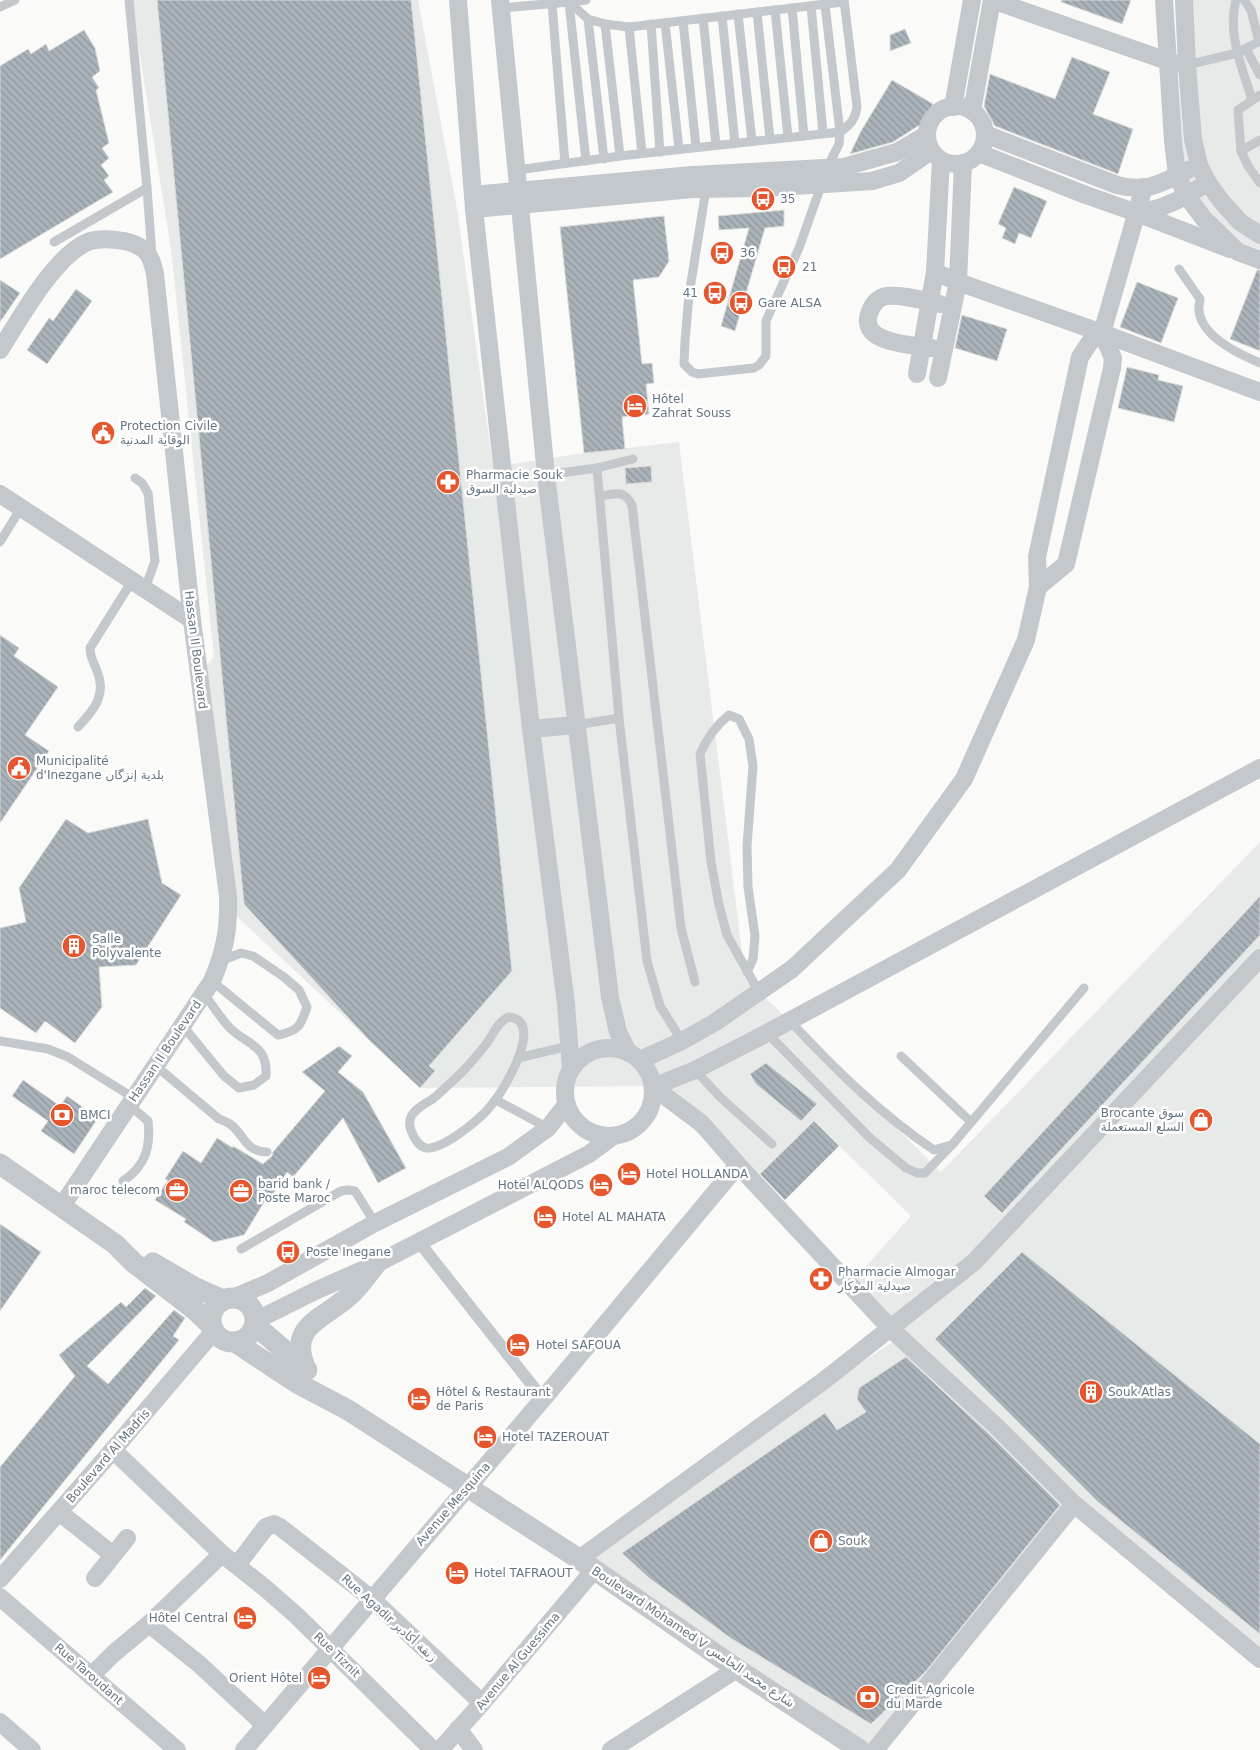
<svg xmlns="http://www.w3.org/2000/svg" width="1260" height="1750" viewBox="0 0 1260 1750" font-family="'DejaVu Sans',Cairo,sans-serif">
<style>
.built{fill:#e8e9e9}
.building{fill:url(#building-back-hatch);stroke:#dcdcda}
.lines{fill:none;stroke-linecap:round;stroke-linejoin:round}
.service{stroke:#c3c8cc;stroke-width:9}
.pedestrian{stroke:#c3c8cc;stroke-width:12}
.minor{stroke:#c3c8cc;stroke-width:18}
.tertiary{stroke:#c3c8cc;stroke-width:21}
.labels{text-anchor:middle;stroke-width:5;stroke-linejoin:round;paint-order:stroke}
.poi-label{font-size:12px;fill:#657683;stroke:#fff;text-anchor:start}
.street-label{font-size:12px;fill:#657683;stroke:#fff}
</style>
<defs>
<pattern id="building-back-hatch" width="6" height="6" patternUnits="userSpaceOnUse" patternTransform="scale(1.25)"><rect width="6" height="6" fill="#aab3b9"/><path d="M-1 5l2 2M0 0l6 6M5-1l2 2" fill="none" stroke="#8e969c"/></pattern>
</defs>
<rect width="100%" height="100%" fill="#fafaf8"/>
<g class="built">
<polygon points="131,0 418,0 457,209 493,467 584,453 679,442 745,977 941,1172 1260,842 1260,1652 1081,1508 876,1750 579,1559 826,1386 906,1333 850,1284 911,1216 814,1121 758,1176 666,1086 420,1088 230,910 201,671 214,657 171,249"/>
<polygon points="1175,0 1260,0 1260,253 1245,247 1184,191"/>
</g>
<g class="building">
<polygon points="157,0 411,0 512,971 429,1066 435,1071 420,1088 368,1039 244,904"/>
<polygon points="1062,0 1131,0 1122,24 1061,2"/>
<polygon points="905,29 911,43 890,51 890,35"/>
<polygon points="84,30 95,48 100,71 92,77 99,88 96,90 109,143 102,148 109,158 101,165 109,176 104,180 113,192 0,259 0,66 28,49 31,54 46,44 49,51"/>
<polygon points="1072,57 1110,72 1093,114 1133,129 1118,174 995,126 984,106 990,74 1055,99"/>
<polygon points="892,80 933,104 931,108 933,108 922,125 918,126 893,142 850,154 861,131"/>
<polygon points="1014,187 1047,201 1031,238 1019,233 1015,244 1002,238 1006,228 998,224"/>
<polygon points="784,210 784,226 765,228 735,331 721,326 749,228 719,230 718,216"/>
<polygon points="664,216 669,261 659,277 633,280 642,364 652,363 654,383 646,384 649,414 622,417 625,449 584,453 560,227"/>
<polygon points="1257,270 1260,270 1260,351 1230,339"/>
<polygon points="0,280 20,293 0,322"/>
<polygon points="1137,282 1178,298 1161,343 1120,327"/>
<polygon points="76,289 92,301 47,364 27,350 49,318 53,321"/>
<polygon points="962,315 1007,329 997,361 955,348"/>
<polygon points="1127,367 1159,375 1158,380 1183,386 1174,422 1118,408"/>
<polygon points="651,466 652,482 626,484 625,468"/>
<polygon points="0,635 19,648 14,656 58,687 25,735 49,751 0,823"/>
<polygon points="66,819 88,833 148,819 162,883 181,895 136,965 99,967 102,1007 75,1043 45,1021 36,1033 0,1008 0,928 26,922 19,888"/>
<polygon points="1260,896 1260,935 1002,1213 984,1196"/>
<polygon points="339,1046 352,1056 338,1072 363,1092 406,1168 378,1183 343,1118 293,1177 287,1172 269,1201 266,1199 244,1235 214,1242 184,1222 186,1219 155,1200 168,1180 165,1179 183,1151 201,1163 217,1138 233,1148 233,1146 263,1164 272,1156 273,1152 325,1091 302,1072"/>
<polygon points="766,1063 817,1104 801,1121 756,1084 750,1074"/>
<polygon points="23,1080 60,1106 67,1096 98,1118 74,1154 41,1131 48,1121 12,1096"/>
<polygon points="814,1121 839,1146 785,1200 760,1174"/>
<polygon points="0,1224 41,1252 0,1311"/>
<polygon points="1022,1252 1260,1444 1260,1634 1097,1501 935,1339"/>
<polygon points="145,1288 156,1296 87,1366 108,1384 174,1310 185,1318 173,1336 179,1340 0,1560 0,1467 75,1376 59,1355 121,1302 126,1307"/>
<polygon points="906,1357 990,1435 1060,1505 926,1671 871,1724 732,1639 648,1577 622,1553 825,1413 837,1430 866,1412 857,1399 859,1388"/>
</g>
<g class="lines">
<g class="service">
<polyline points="129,0 147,188 152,256"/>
<polyline points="586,0 569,2 586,161"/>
<path d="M1236,0C1227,33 1242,68 1252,99"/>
<polyline points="1244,0 1251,10 1259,42"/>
<polyline points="552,4 565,163"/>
<polyline points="825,5 840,132 839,144 827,168"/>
<polyline points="811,6 823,133"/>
<polyline points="0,7 15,0"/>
<polyline points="501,8 569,2 588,19 605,24 629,27 843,2"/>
<polyline points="792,8 804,136"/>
<polyline points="775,10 788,137"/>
<polyline points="757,12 770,139"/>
<polyline points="738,14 752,141"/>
<polyline points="722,16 735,143"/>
<polyline points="703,18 716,145"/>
<polyline points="588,19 604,159"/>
<polyline points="683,21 696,147"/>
<polyline points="665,23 679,149"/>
<polyline points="605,24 620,156"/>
<polyline points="651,24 660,152"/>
<polyline points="629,27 642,153"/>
<polyline points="1246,49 1260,75"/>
<polyline points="1187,65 1237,53 1260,41"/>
<polyline points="1260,95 1238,110 1241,151 1248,166 1260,183"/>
<polyline points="1241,151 1260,140"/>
<path d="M517,170L620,156L840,132C850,125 855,120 857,107L844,0"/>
<polyline points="706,189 689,295 685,341 684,364 692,372 698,374 754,368 759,365 766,356 766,321 799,248 822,183"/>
<polyline points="54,242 147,188"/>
<path d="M1179,269L1200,299C1200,303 1198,307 1199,311C1202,337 1239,354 1260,363"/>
<polyline points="597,468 619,718 647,961 660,1006 682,1041"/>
<polyline points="546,475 597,468 633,459"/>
<polyline points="135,478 142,483 148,493 155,561 145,589"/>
<path d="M600,496C616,494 624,489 632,505L681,928L695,982"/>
<polyline points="0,542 21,508"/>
<polyline points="576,725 619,718"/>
<path d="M78,727C94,710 107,695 97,671C94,662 90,658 90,648L132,581"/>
<path d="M747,972L753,959L755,936L748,887L747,846L753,766L749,739L739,719L729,715C715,726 707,738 700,754L711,862L719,905L727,935L759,992"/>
<path d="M212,981L278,1035C299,1031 301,1025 307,1007L299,990L284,977L253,956L241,953L221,961"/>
<path d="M508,1017C545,1019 507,1084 496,1099C491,1106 485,1113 478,1119C468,1128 440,1150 426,1148C419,1146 416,1141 413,1135C410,1129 408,1123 411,1117C414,1109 427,1103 434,1098C443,1090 453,1081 462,1072C471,1063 479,1053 487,1043C493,1034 498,1022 508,1017Z"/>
<path d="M790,1021C834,1068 880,1114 934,1150L951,1145"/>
<path d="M183,1026L224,1076L239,1088L254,1085L266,1076C268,1043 245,1045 228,1026C219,1016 212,1004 204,994"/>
<polyline points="767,1033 870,1138 906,1168 917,1173 925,1173 952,1145 1084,988"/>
<polyline points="0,1041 48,1049 68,1057 134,1098"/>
<polyline points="901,1056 971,1122"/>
<polyline points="518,1058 569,1046"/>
<path d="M156,1066L219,1119C222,1120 227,1122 230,1124C245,1135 244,1151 267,1152"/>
<polyline points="695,1070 720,1097 772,1144"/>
<polyline points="496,1100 548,1128"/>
<path d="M123,1181C146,1166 151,1146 148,1121L129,1105"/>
<polyline points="241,1249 341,1191 348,1190 355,1191 375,1223"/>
</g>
<polyline class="pedestrian" points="419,1242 543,1399"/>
<g class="minor">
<polyline points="458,0 474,209 531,729 566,1004 571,1069"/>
<polyline points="500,0 546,475 610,997 618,1032 628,1052"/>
<polyline points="992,0 1176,64"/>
<polyline points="1164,0 1173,141 1177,175 1186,195 1204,219 1238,252 1260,260"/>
<polyline points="1184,0 1187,65 1193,139 1199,165 1208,183 1222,202 1240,222 1260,235"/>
<circle cx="956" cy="135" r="29"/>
<polyline points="953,107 972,0"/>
<polyline points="972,111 992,0"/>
<path d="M985,134L1117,185C1148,193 1161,183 1188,170"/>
<polyline points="979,153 1086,195 1137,213 1159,208 1176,201 1208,183"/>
<polyline points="473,195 693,175 844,167 897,152 926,135"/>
<polyline points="474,209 693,189 763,188 872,181 899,173 931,151"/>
<polyline points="1137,213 1230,249"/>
<polyline points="935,272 958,282 1102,333 1260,392"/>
<path d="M932,348C913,345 856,344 870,311C873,304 877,298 886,296C901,294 925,301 940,304"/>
<path d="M0,350C20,319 55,254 90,241C101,238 113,239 124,241C146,246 151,254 155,274L192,620L228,896C229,929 225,951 212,981L62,1206"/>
<polyline points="917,374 935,272 941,160"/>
<polyline points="938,378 958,282 963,163"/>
<polyline points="0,494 192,620"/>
<polyline points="1038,587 1066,564 1112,368 1113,358 1102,333"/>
<polyline points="531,729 576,725"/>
<circle cx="609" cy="1092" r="44"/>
<polyline points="640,1060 682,1041 714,1023 792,969 898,870 964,779 1026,640 1038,587 1037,557 1080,357 1090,342 1102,333 1144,187"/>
<polyline points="653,1087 701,1123 711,1134 738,1165 891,1329 997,1427 1074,1504 1260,1659"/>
<polyline points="653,1087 695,1070 767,1033 1260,768"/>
<polyline points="235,1297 268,1283 375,1223 508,1157 548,1128 566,1105"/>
<polyline points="255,1321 315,1291 376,1264 589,1154 612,1137"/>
<polyline points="113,1450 222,1554 265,1588 297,1616 433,1750"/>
<polyline points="59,1512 113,1555"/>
<polyline points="579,1559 826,1379 974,1262 1260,958"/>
<polyline points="237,1565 266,1527 274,1524 280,1527 372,1599 482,1703"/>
<polyline points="95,1578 127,1538"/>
<polyline points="0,1579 113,1450 214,1331"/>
<polyline points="0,1597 177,1750"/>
<polyline points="149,1624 199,1664 265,1725"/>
<polyline points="91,1676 113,1654 149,1624 222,1554"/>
<polyline points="0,1722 32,1750"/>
<polyline points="458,1729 474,1750"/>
<polyline points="244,1750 543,1399 738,1165"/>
<polyline points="440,1750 482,1703 594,1570"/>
<polyline points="611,1750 737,1669"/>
<polyline points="875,1750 1074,1504"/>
</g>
<g class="tertiary">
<polyline points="0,1164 115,1244 134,1263 195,1310 211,1325"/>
<polyline points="153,1263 194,1287 223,1300"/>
<circle cx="233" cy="1320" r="22"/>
<polyline points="255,1325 307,1370"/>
<polyline points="235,1342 297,1383 348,1410 579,1559 737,1669 860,1750"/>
<path d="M306,1369C286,1325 325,1319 350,1295C360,1286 368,1274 376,1264"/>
</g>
</g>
<defs>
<g id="bus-disc" transform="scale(1.25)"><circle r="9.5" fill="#e4572e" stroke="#fff"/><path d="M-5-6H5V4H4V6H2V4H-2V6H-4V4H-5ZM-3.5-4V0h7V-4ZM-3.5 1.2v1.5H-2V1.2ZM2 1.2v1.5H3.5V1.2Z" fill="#fff"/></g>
<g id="hotel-disc" transform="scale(1.25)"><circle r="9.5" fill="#e4572e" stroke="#fff"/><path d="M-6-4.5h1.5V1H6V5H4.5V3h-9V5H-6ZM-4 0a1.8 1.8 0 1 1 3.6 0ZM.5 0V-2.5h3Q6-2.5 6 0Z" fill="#fff"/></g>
<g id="civic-disc" transform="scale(1.25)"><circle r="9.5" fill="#e4572e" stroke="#fff"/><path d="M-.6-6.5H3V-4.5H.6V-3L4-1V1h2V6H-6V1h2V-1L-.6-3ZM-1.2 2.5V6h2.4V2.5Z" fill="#fff"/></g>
<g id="pharmacy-disc" transform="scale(1.25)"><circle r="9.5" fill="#e4572e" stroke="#fff"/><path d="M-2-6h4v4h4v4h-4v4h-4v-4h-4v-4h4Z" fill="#fff"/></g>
<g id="building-disc" transform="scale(1.25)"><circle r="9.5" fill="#e4572e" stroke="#fff"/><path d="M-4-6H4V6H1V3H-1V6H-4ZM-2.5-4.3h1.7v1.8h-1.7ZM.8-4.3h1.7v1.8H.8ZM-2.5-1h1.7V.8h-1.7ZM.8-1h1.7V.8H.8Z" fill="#fff"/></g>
<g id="bank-disc" transform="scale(1.25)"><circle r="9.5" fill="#e4572e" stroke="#fff"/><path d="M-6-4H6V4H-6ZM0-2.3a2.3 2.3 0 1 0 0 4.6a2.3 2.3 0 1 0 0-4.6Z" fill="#fff"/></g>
<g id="shop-disc" transform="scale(1.25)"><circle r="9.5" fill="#e4572e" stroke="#fff"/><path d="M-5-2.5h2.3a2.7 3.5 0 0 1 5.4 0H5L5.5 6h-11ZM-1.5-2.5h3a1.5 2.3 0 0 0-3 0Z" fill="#fff"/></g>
<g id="office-disc" transform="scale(1.25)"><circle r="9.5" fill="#e4572e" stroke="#fff"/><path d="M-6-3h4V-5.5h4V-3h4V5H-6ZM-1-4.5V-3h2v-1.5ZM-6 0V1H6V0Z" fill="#fff"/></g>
</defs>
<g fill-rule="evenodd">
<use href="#bus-disc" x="763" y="199"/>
<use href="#bus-disc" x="722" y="253"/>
<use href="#bus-disc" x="784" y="267"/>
<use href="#bus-disc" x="715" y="293"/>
<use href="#bus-disc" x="741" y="303"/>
<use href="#hotel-disc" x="635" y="406"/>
<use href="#civic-disc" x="103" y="433"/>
<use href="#pharmacy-disc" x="448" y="482"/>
<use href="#civic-disc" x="19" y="768"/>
<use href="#building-disc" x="74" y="946"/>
<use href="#bank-disc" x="62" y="1115"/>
<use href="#shop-disc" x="1201" y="1120"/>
<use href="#hotel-disc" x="629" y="1174"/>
<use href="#hotel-disc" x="601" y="1185"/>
<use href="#office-disc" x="177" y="1190"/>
<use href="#office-disc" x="241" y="1191"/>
<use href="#hotel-disc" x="545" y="1217"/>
<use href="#bus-disc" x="288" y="1252"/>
<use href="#pharmacy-disc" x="821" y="1279"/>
<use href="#hotel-disc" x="518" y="1345"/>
<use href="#building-disc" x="1091" y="1392"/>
<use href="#hotel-disc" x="419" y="1399"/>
<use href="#hotel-disc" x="485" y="1437"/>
<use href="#shop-disc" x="821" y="1541"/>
<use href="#hotel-disc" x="457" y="1573"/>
<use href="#hotel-disc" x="245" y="1618"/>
<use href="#hotel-disc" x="319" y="1678"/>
<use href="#bank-disc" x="868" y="1697"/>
</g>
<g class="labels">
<g class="poi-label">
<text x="780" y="203">35</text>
<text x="740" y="257">36</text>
<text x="802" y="271">21</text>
<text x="698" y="297" text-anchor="end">41</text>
<text x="758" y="307">Gare ALSA</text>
<text x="652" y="403">Hôtel<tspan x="652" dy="14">Zahrat Souss</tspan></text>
<text x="120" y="430">Protection Civile<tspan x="120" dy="14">الوقاية المدنية</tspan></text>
<text x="466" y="479">Pharmacie Souk<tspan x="466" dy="14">صيدلية السوق</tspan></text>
<text x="36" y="765">Municipalité<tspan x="36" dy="14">d'Inezgane بلدية إنزگان</tspan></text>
<text x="92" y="943">Salle<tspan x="92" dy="14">Polyvalente</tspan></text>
<text x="1184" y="1117" text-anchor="end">Brocante سوق<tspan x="1184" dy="14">السلع المستعملة</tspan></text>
<text x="80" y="1119">BMCI</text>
<text x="646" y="1178">Hotel HOLLANDA</text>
<text x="258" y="1188">barid bank /<tspan x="258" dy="14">Poste Maroc</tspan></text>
<text x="584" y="1189" text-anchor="end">Hotel ALQODS</text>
<text x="160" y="1194" text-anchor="end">maroc telecom</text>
<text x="562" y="1221">Hotel AL MAHATA</text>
<text x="306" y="1256">Poste Inegane</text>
<text x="838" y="1276">Pharmacie Almogar<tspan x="838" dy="14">صيدلية الموكار</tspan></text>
<text x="536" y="1349">Hotel SAFOUA</text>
<text x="436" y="1396">Hôtel &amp; Restaurant<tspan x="436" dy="14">de Paris</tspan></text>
<text x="1108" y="1396">Souk Atlas</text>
<text x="502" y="1441">Hotel TAZEROUAT</text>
<text x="838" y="1545">Souk</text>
<text x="474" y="1577">Hotel TAFRAOUT</text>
<text x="228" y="1622" text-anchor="end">Hôtel Central</text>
<text x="302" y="1682" text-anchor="end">Orient Hôtel</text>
<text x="886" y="1694">Credit Agricole<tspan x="886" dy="14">du Marde</tspan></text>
</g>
<g class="street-label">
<text transform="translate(196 650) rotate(83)" y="4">Hassan II Boulevard</text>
<text transform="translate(165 1051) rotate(-56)" y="4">Hassan II Boulevard</text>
<text transform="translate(108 1456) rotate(-49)" y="4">Boulevard Al Madris</text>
<text transform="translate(453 1504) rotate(-49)" y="4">Avenue Mesquina</text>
<text transform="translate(389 1618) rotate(42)" y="4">Rue Agadir زنقة أكادير</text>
<text transform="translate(693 1637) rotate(34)" y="4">Boulevard Mohamed V شارع محمد الخامس</text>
<text transform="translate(337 1655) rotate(44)" y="4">Rue Tiznit</text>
<text transform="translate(518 1661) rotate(-50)" y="4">Avenue Al Guessima</text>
<text transform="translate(89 1674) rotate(41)" y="4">Rue Taroudant</text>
</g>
</g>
</svg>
